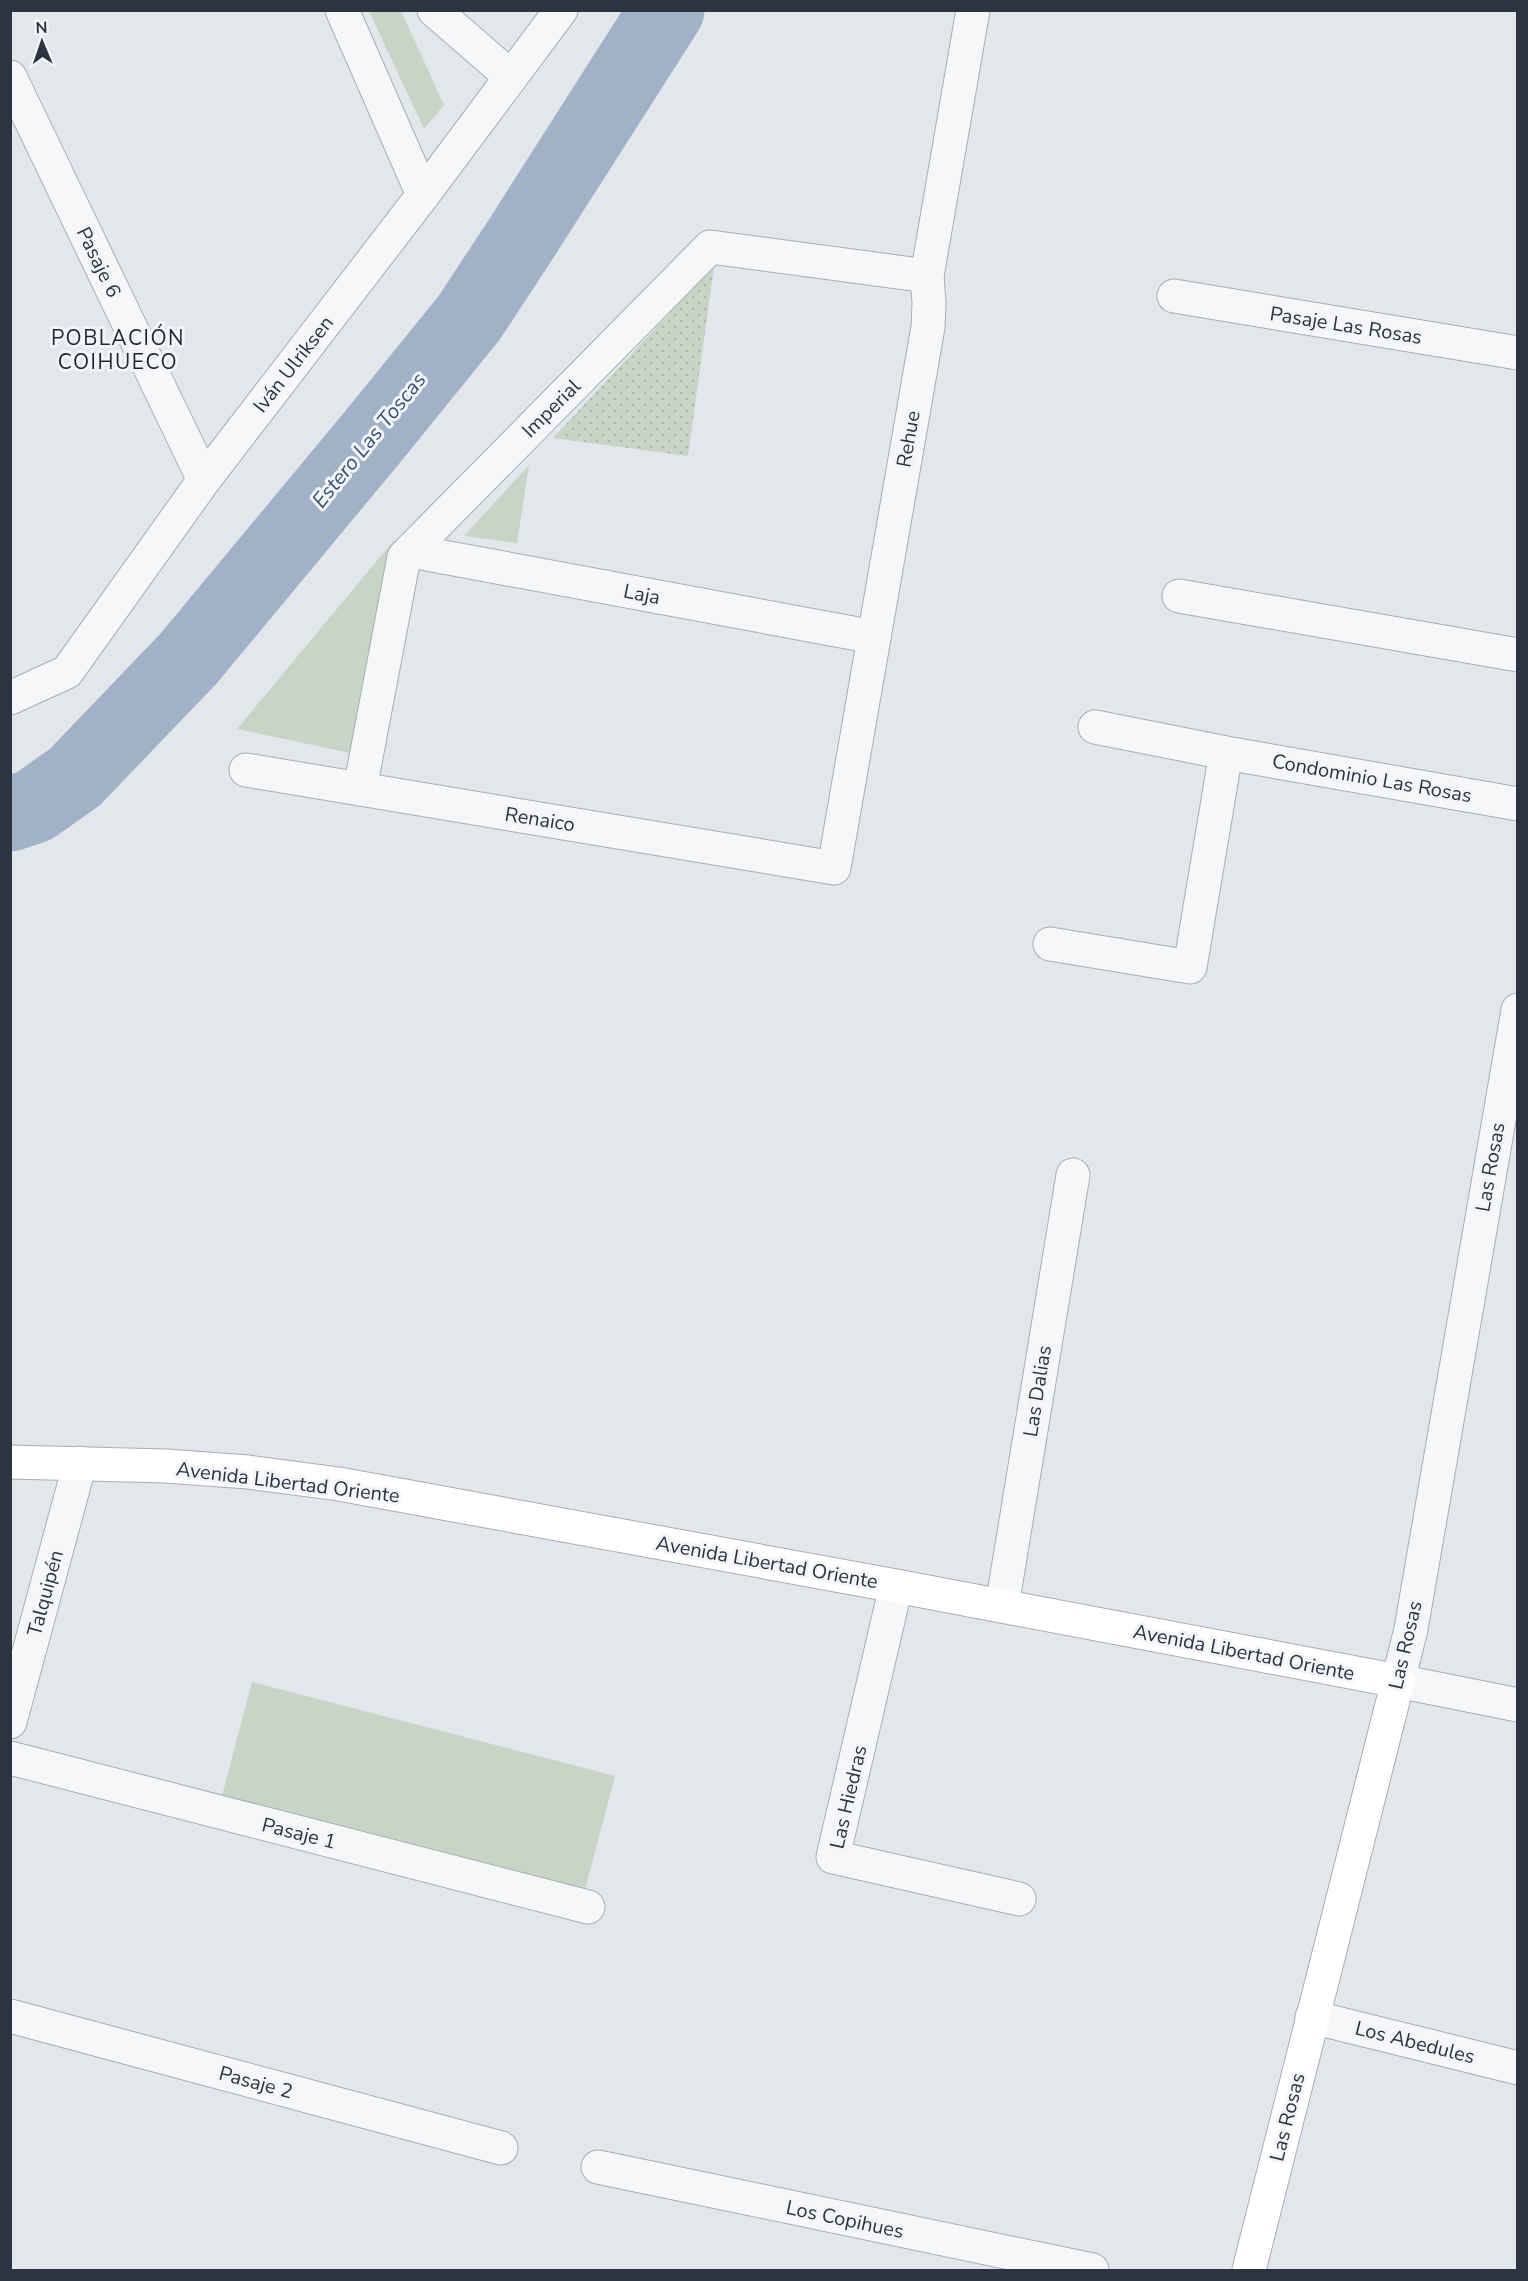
<svg xmlns="http://www.w3.org/2000/svg" width="1528" height="2281" viewBox="0 0 1528 2281" font-family="'Nunito Sans',sans-serif">
<style>
.green{fill:#c8d4c5}
.park{fill:url(#park-dots)}
.lines{fill:none;stroke-linecap:round;stroke-linejoin:round}
.river{stroke:#a1b2c8;stroke-width:75}
.minor-casing{stroke:#a8adb5;stroke-width:35}
.secondary-casing{stroke:#a8adb5;stroke-width:35}
.minor{stroke:#f6f7f9;stroke-width:33}
.secondary{stroke:#fff;stroke-width:33}
.labels{text-anchor:middle;stroke-width:6;stroke-linejoin:round;paint-order:stroke}
.street-label{font-size:20px;fill:#2c3342;stroke:#f3f5f8}
.neighbourhood-label{font-size:21px;letter-spacing:1.5px;fill:#1e2433;stroke:#f3f5f8}
.water-label{font-size:21px;font-style:italic;fill:#385074;stroke:#f3f5f8}
</style>
<defs>
<pattern id="park-dots" width="8" height="8" patternUnits="userSpaceOnUse" patternTransform="scale(1.5)"><rect width="8" height="8" fill="#c8d4c5"/><path d="M2 2h.1M6 6h.1" fill="none" stroke="#acb6aa" stroke-width="1.8" stroke-linecap="round"/></pattern>
</defs>
<rect width="100%" height="100%" fill="#e3e6eb"/>
<g class="green">
<polygon points="369,11 401,11 444,105 424,129"/>
<polygon points="529,465 517,543 464,536"/>
<polygon points="395,539 350,753 237,729"/>
<polygon points="252,1682 615,1776 585,1890 222,1796"/>
</g>
<polygon class="park" points="714,266 688,456 553,438"/>
<g class="lines">
<polyline class="river" points="10,814 34,806 75,777 189,658 375,434 469,318 519,242 667,10"/>
<g class="minor-casing">
<g id="minor">
<polyline points="342,10 423,195"/>
<polyline points="434,10 511,77"/>
<polyline points="10,77 204,480"/>
<polyline points="1174,296 1518,353"/>
<polyline points="411,551 874,637"/>
<polyline points="1179,596 1518,655"/>
<polyline points="10,698 67,672 204,480 423,195 561,10"/>
<polyline points="1095,727 1226,753 1518,804"/>
<polyline points="246,770 834,868 928,327 929,303 927,276 973,10"/>
<polyline points="360,789 404,557 710,247 927,276"/>
<polyline points="1050,944 1190,967 1226,753"/>
<polyline points="1518,1010 1411,1629 1398,1681 1518,1705"/>
<polyline points="896,1586 833,1857 1019,1899"/>
<polyline points="1002,1606 1073,1175"/>
<polyline points="10,1722 80,1463"/>
<polyline points="10,1758 588,1907"/>
<polyline points="10,2016 501,2148"/>
<polyline points="1312,2017 1518,2068"/>
<polyline points="598,2167 1092,2270"/>
</g>
</g>
<g class="secondary-casing">
<polyline id="secondary" points="10,1462 166,1466 248,1472 339,1484 896,1586 1398,1681 1249,2270"/>
</g>
<use href="#minor" class="minor"/>
<use href="#secondary" class="secondary"/>
</g>
<g class="labels">
<g class="street-label">
<text transform="translate(99 262) rotate(64)" y="7">Pasaje 6</text>
<text transform="translate(1346 325) rotate(9)" y="7">Pasaje Las Rosas</text>
<text transform="translate(293 364) rotate(-52)" y="7">Iván Ulriksen</text>
<text transform="translate(551 408) rotate(-45)" y="7">Imperial</text>
<text transform="translate(908 439) rotate(-80)" y="7">Rehue</text>
<text transform="translate(642 594) rotate(11)" y="7">Laja</text>
<text transform="translate(1372 778) rotate(10)" y="7">Condominio Las Rosas</text>
<text transform="translate(540 819) rotate(9)" y="7">Renaico</text>
<text transform="translate(1490 1167) rotate(-80)" y="7">Las Rosas</text>
<text transform="translate(1037 1391) rotate(-81)" y="7">Las Dalias</text>
<text transform="translate(288 1482) rotate(7)" y="7">Avenida Libertad Oriente</text>
<text transform="translate(767 1562) rotate(10)" y="7">Avenida Libertad Oriente</text>
<text transform="translate(45 1593) rotate(-75)" y="7">Talquipén</text>
<text transform="translate(1405 1645) rotate(-77)" y="7">Las Rosas</text>
<text transform="translate(1244 1652) rotate(11)" y="7">Avenida Libertad Oriente</text>
<text transform="translate(848 1797) rotate(-77)" y="7">Las Hiedras</text>
<text transform="translate(299 1833) rotate(14)" y="7">Pasaje 1</text>
<text transform="translate(1415 2042) rotate(14)" y="7">Los Abedules</text>
<text transform="translate(256 2082) rotate(15)" y="7">Pasaje 2</text>
<text transform="translate(1287 2117) rotate(-76)" y="7">Las Rosas</text>
<text transform="translate(845 2219) rotate(12)" y="7">Los Copihues</text>
</g>
<g class="neighbourhood-label">
<text x="118" y="345">POBLACIÓN<tspan x="118" dy="24">COIHUECO</tspan></text>
</g>
<g class="water-label">
<text transform="translate(369 440) rotate(-51)" y="7">Estero Las Toscas</text>
</g>
</g>
<rect width="1528" height="2281" fill="none" stroke="#2c3342" stroke-width="24"/>
<g transform="translate(42 42) rotate(358)" stroke="#f3f5f8" stroke-width="4.5" paint-order="stroke">
<path d="M0-4.5L10 22L0 15L-10 22Z" fill="#2c3342"/>
<text y="-9" font-size="16" font-weight="bold" text-anchor="middle" fill="#2c3342">N</text>
</g>
</svg>
